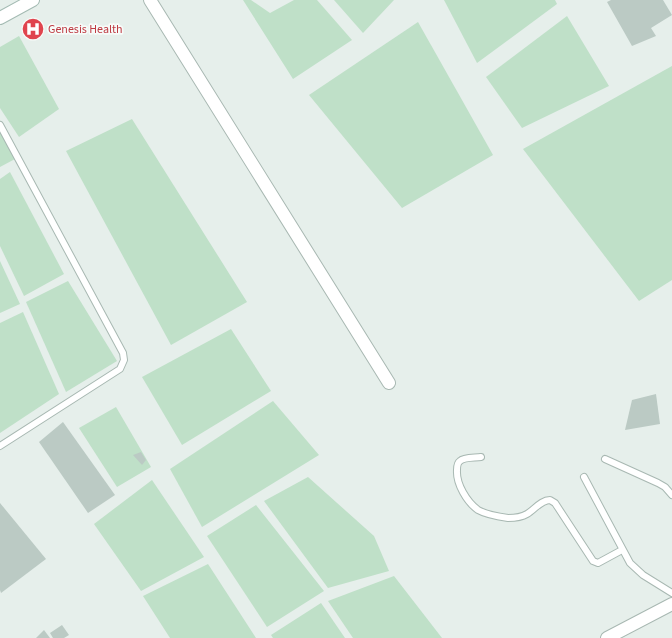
<svg xmlns="http://www.w3.org/2000/svg" width="672" height="638" viewBox="0 0 672 638" font-family="'Source Sans 3',sans-serif">
<style>
.green{fill:#bfe0c8}
.building{fill:#bbcac4}
.lines{fill:none;stroke-linecap:round;stroke-linejoin:round}
.lane-casing{stroke:#a8b8b2;stroke-width:8}
.street-casing{stroke:#a8b8b2;stroke-width:14}
.secondary-casing{stroke:#a4bbb3;stroke-width:14}
.lane{stroke:#fff;stroke-width:6}
.street{stroke:#fff;stroke-width:12}
.secondary{stroke:#fff;stroke-width:12}
.labels{text-anchor:middle;stroke-width:3.5;stroke-linejoin:round;paint-order:stroke}
.health-label{font-size:12px;fill:#be3a42;stroke:#f7fbf9;text-anchor:start}
</style>
<rect width="100%" height="100%" fill="#e6efeb"/>
<g class="green">
<polygon points="243,0 251,0 270,13 294,0 317,0 352,40 293,79"/>
<polygon points="334,0 394,0 363,33"/>
<polygon points="444,0 555,0 557,4 477,63"/>
<polygon points="567,16 609,86 522,128 486,77"/>
<polygon points="418,22 493,155 402,208 309,95"/>
<polygon points="19,36 59,109 19,137 0,108 0,47"/>
<polygon points="672,66 672,280 639,301 523,149"/>
<polygon points="132,119 247,302 171,345 66,151"/>
<polygon points="0,131 15,159 0,167"/>
<polygon points="10,172 64,274 24,296 0,246 0,179"/>
<polygon points="0,261 20,304 0,313"/>
<polygon points="68,281 117,361 66,392 26,302"/>
<polygon points="23,312 59,394 0,433 0,323"/>
<polygon points="231,329 271,391 182,445 142,377"/>
<polygon points="273,401 319,455 202,527 170,469"/>
<polygon points="116,407 151,467 117,487 79,428"/>
<polygon points="308,477 374,536 389,571 328,588 264,501"/>
<polygon points="152,480 204,557 141,591 94,524"/>
<polygon points="256,505 324,591 267,627 207,536"/>
<polygon points="208,564 256,638 170,638 143,596"/>
<polygon points="394,576 442,638 353,638 328,601"/>
<polygon points="321,603 345,638 273,638 271,635"/>
</g>
<g class="building">
<polygon points="611,0 663,0 672,15 651,28 656,36 632,46 607,2"/>
<polygon points="656,394 660,424 625,430 632,400"/>
<polygon points="63,422 115,495 88,513 39,442"/>
<polygon points="141,452 146,460 142,465 133,455"/>
<polygon points="0,503 46,559 1,593 0,590"/>
<polygon points="62,625 69,635 64,638 53,638 50,633"/>
<polygon points="44,630 50,638 36,638"/>
</g>
<g class="lines">
<g class="lane-casing">
<g id="lane">
<polyline points="0,125 123,353 124,360 120,369 0,446"/>
<path d="M481,457C475,458 464,457 460,461C457,463 457,467 457,470C456,484 467,502 478,510C485,514 501,517 508,518C514,518 522,517 527,514C534,510 541,500 550,500L555,503L593,561L598,563L622,550"/>
<polyline points="605,459 658,483 665,487 672,495"/>
<polyline points="584,477 630,563 643,575 672,593"/>
</g>
</g>
<g class="street-casing">
<g id="street">
<polyline points="150,0 389,383"/>
<polyline points="607,638 672,604"/>
</g>
</g>
<g class="secondary-casing">
<polyline id="secondary" points="0,18 33,0"/>
</g>
<use href="#lane" class="lane"/>
<use href="#street" class="street"/>
<use href="#secondary" class="secondary"/>
</g>
<defs>
<g id="hospital-disc" transform="scale(1.15)"><circle r="9.5" fill="#e0444e" stroke="#f7fbf9"/><path d="M-5-5h3v3.5h4V-5h3V5h-3V1.5h-4V5h-3Z" fill="#fff"/></g>
</defs>
<g fill-rule="evenodd">
<use href="#hospital-disc" x="33" y="29"/>
</g>
<g class="labels">
<g class="health-label">
<text x="48" y="33">Genesis Health</text>
</g>
</g>
</svg>
